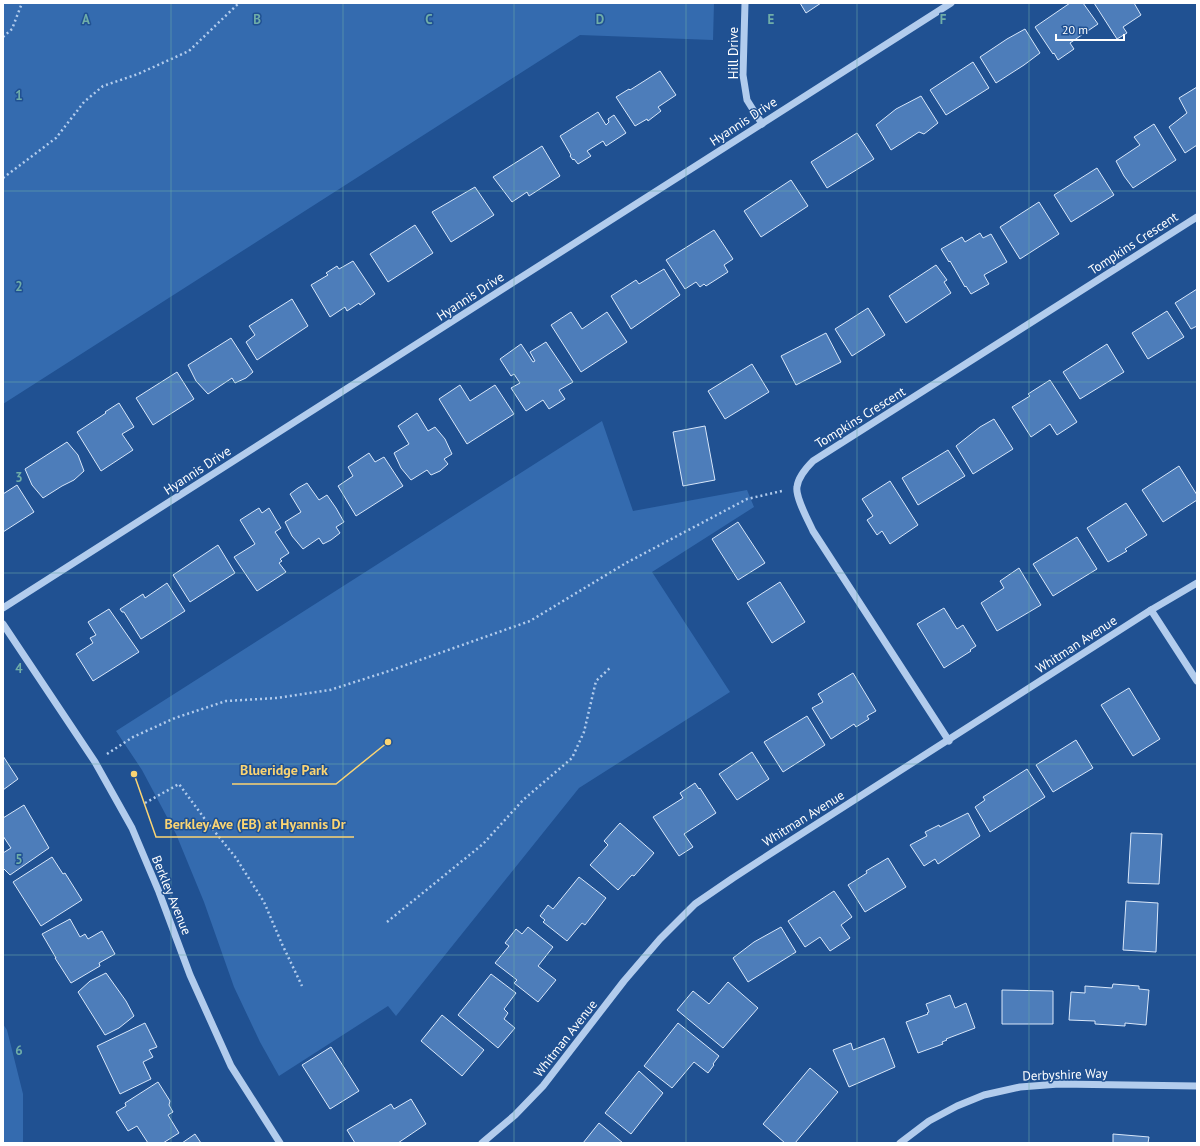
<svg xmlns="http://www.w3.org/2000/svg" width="1200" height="1146" viewBox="0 0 1200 1146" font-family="'PT Sans',sans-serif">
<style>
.green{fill:#346baf}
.building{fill:#4d7dba;stroke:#d8e7fa}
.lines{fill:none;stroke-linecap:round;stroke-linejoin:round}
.path{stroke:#b2cced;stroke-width:2.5;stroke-dasharray:2 3;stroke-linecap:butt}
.minor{stroke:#b2cced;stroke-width:7}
.grid{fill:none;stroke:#6fada8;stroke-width:1;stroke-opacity:0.55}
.labels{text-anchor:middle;stroke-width:3;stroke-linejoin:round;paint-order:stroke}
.street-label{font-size:13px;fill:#fff;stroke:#205192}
.grid-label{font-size:13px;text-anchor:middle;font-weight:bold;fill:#6fada8;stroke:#205192;stroke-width:3;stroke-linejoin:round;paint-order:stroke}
.leader{fill:none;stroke:#fad473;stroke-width:1.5}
.callout-dot{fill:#fad473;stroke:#205192;stroke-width:1.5}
.callout-label{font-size:14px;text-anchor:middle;font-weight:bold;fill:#fad473;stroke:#205192;stroke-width:3;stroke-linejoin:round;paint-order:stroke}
</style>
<rect width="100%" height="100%" fill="#205192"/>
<g class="green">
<polygon points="3,3 714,3 713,40 580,35 3,404"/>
<polygon points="602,421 633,511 747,490 754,507 652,572 730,692 579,788 396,1016 388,1006 279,1076 260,1042 234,987 204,902 176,834 142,770 116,731"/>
<polygon points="3,1024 7,1030 23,1094 23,1143 3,1143"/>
</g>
<g class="building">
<polygon points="800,3 821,3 806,13"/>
<polygon points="1070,3 1083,3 1098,24 1070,43 1074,49 1058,60 1054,53 1053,54 1035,27"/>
<polygon points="1094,3 1134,3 1141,15 1123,27 1127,33 1117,39"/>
<polygon points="1025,29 1040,53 1024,65 996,83 980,57 1007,39"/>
<polygon points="973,62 989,88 946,115 930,90"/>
<polygon points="660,71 676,95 658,107 661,111 648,121 647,119 635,126 616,97 629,89 630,90"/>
<polygon points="1197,87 1197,145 1185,153 1169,127 1187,113 1179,98"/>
<polygon points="921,96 938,123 924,134 919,132 891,150 876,125 896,109"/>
<polygon points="598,112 606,125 609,122 608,119 614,115 626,133 606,146 603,141 587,151 591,156 578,164 574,159 573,160 570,156 571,155 560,136"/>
<polygon points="1154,124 1176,160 1133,188 1124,176 1116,161 1140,145 1134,137"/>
<polygon points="857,133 874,159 827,188 811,162"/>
<polygon points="542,146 560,176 529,196 527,192 512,202 493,177"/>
<polygon points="1097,168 1114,195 1071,222 1054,195"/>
<polygon points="791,180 808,206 761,237 744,211"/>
<polygon points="475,187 494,215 451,242 432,212"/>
<polygon points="1039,202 1059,234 1020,259 1000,227"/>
<polygon points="415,225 433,253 388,282 370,254"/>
<polygon points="714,230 733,259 724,265 728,272 706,286 704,284 700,287 696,282 685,289 666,260"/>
<polygon points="980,233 983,238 991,234 1007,262 984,275 989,284 971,294 966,286 965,287 950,261 949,262 941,249 962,237 965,242"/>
<polygon points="353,261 375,294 360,305 359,303 347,311 345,307 330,317 311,285 328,275 326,273 337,266 339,269"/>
<polygon points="936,265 947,280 944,282 951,293 906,323 889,296"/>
<polygon points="664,269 680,295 631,329 611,296 636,280 639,284"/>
<polygon points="1197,289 1197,326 1191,329 1175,303"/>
<polygon points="292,299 308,326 257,360 246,342 255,335 249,326"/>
<polygon points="868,308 885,335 852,356 835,329"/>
<polygon points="1167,311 1184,337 1148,359 1132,333"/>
<polygon points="571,312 582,329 607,312 627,342 581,372 551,325"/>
<polygon points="826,333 841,362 796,385 781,356"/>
<polygon points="231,338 253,372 246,378 235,383 232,378 208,394 196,381 188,365"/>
<polygon points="546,342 573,382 559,390 565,399 549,409 543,400 526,411 511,388 520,383 514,374 511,376 500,359 521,344 533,362 535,361 530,352"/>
<polygon points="1107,344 1124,372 1080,399 1063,372"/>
<polygon points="752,364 769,392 725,419 708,391"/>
<polygon points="177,372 194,399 153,425 136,398"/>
<polygon points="1050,380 1077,422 1057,435 1050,424 1031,437 1012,407 1030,396 1028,394"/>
<polygon points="460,385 470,401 495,385 514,414 467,444 439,399"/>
<polygon points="119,403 134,427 122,434 133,450 101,471 77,432 106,413 105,412"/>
<polygon points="417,413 428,431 435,427 445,439 452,454 444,459 448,464 440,471 431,475 427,470 411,480 401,468 394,453 409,444 398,426"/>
<polygon points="994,419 1013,449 973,474 956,446 980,427"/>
<polygon points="705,426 715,480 683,486 673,432"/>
<polygon points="67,442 78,455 84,471 74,480 62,486 43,498 32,485 25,469"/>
<polygon points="948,450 965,476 918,505 902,478"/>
<polygon points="369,453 375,462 384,457 403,486 356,516 338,486 353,476 348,467"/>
<polygon points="1179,466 1197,495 1197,500 1163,522 1142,490"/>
<polygon points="890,481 918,525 890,544 882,531 877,535 867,520 873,516 862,499"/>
<polygon points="307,483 319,500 327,495 336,508 344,522 336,527 340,533 331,540 323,544 319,538 303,549 292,536 285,522 301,512 290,494 298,488"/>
<polygon points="17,485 34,512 3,532 3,494"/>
<polygon points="1126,503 1147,535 1125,549 1127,551 1108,562 1087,528"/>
<polygon points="259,508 262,513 269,508 281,528 275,532 289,553 280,559 282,561 279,563 286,572 257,591 234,557 255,544 240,520"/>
<polygon points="738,522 765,563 738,580 712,539"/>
<polygon points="1077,537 1097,569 1053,596 1033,564"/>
<polygon points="218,545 235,573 190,602 173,575"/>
<polygon points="1019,568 1041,605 997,631 981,603 1004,588 1000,581"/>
<polygon points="780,582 805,622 772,643 747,603"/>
<polygon points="167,583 185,611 141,639 124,612 122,612 120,609 143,594 145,598"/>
<polygon points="944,608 957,629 963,625 976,646 970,650 971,651 944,668 917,624"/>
<polygon points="109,609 139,652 93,681 76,654 93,643 90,638 96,635 88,622"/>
<polygon points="853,673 876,711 867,716 869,719 856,727 854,724 831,739 812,708 823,702 818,694"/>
<polygon points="1129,688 1160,739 1133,756 1101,705"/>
<polygon points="807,716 825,745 783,772 764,742"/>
<polygon points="1076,740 1093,768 1053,792 1036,765"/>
<polygon points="752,752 769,779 737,800 719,774"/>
<polygon points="3,756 18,779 3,790"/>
<polygon points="1027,769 1045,797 990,832 975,807 985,800 983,797"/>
<polygon points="695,783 699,789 700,788 716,813 684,834 693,847 679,856 653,817 683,798 680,793"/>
<polygon points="24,805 49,848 10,875 3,868 3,853 11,848 3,836 3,818"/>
<polygon points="968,813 980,836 938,864 935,859 924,866 910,845 927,836 925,832 939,825 940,827"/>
<polygon points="620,823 654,853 634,876 632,875 618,890 590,865 608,845 604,841"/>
<polygon points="1131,833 1162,834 1159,884 1128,883"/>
<polygon points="52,857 63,874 65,873 82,900 41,926 13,882"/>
<polygon points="888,858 906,887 865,912 848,885 867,873 866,871"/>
<polygon points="579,877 606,898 585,925 582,923 567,941 543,922 545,920 540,916 548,905 553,909"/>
<polygon points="834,891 852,917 841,925 850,938 830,951 820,937 805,947 788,921"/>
<polygon points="1126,901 1158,903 1156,952 1123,950"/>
<polygon points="70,919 80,937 85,934 88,939 102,931 115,954 99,963 100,966 71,983 55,958 56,958 42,934"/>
<polygon points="528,927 553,947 538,966 556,980 538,1002 514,983 517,980 495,963 509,946 505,943 516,929 522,934"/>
<polygon points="781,927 796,952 748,982 733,958 754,942"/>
<polygon points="106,973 126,1001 134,1016 119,1028 105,1035 78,992 90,981"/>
<polygon points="491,974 516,993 504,1009 508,1013 504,1019 515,1028 498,1048 458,1015"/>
<polygon points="728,982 758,1008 723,1048 677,1010 693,991 709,1004"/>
<polygon points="1113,984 1139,986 1139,989 1149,990 1146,1025 1125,1023 1125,1026 1095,1024 1095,1021 1069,1020 1071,992 1085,993 1085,986 1112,988"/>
<polygon points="1002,990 1053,991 1053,1024 1002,1024"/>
<polygon points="950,995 955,1008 966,1003 975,1028 946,1039 947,1040 942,1042 943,1044 918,1053 906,1022 928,1014 927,1013 929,1012 926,1004"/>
<polygon points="442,1015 484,1050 462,1076 421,1041"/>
<polygon points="145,1023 157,1047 149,1050 153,1057 143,1062 151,1079 120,1094 97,1046"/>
<polygon points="678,1023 719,1056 713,1064 714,1065 708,1073 694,1062 672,1088 644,1066"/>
<polygon points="884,1038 895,1067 849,1087 833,1050 851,1043 853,1050"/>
<polygon points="331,1047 359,1091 330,1109 302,1065"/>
<polygon points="810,1068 838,1092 795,1143 785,1143 763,1124"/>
<polygon points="639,1071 663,1093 631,1134 605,1113"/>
<polygon points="158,1082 170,1101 169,1105 173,1112 168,1115 179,1133 163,1143 148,1143 137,1126 128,1131 116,1112 126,1106 125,1103"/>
<polygon points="411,1099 426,1124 398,1143 355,1143 347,1130 391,1104 394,1109"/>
<polygon points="599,1123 623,1143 583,1143"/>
<polygon points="195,1134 201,1143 182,1143"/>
<polygon points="1113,1134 1149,1137 1148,1143 1113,1143"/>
</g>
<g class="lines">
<g class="path">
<polyline points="3,37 12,29 22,3"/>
<polyline points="3,178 56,138 84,102 103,86 138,74 189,51 239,3"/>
<polyline points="107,754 133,737 175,718 226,701 277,698 330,690 389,671 530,621 626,563 747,499 782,491"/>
<polyline points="145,803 179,784 207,822 236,858 264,902 282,944 302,986"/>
<polyline points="387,922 483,844 523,800 572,758 584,732 596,681 611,667"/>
</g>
<g class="minor">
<polyline points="745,3 743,75 747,100 762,124"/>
<polyline points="3,608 951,3"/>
<polyline points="1151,610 1197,681"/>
<polyline points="3,624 95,762 132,828 159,892 190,975 231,1066 280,1143"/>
<path d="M949,741L813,531C809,522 795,497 797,487C798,477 806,468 813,461L1197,217"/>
<polyline points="482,1143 515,1115 543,1086 624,981 660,939 695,904 733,878 773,852 1151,610 1197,583"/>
<polyline points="900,1143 929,1121 957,1106 984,1095 1020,1087 1059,1084 1197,1086"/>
</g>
</g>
<path class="grid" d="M171,3V1143M343,3V1143M514,3V1143M686,3V1143M857,3V1143M1029,3V1143M3,191H1197M3,382H1197M3,573H1197M3,764H1197M3,955H1197"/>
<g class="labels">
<g class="street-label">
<text transform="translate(733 53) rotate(-90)" y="5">Hill Drive</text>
<text transform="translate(743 121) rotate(-33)" y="5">Hyannis Drive</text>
<text transform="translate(1133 243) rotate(-33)" y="5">Tompkins Crescent</text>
<text transform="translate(470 296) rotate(-33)" y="5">Hyannis Drive</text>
<text transform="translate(860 417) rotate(-32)" y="5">Tompkins Crescent</text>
<text transform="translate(197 470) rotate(-33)" y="5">Hyannis Drive</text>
<text transform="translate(1076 644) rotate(-33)" y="5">Whitman Avenue</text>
<text transform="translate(803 818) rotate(-32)" y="5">Whitman Avenue</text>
<text transform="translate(172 895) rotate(68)" y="5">Berkley Avenue</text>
<text transform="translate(565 1038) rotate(-52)" y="5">Whitman Avenue</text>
<text transform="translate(1065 1074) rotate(-2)" y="5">Derbyshire Way</text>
</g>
</g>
<g class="grid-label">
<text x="86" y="24">A</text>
<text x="257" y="24">B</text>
<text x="429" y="24">C</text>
<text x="600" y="24">D</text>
<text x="771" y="24">E</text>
<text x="943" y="24">F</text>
<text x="19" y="100">1</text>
<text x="19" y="291">2</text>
<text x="19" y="482">3</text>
<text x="19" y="673">4</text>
<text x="19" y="864">5</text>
<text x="19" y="1055">6</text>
</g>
<path class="leader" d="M388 742L336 784H232M134 774L156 837H354"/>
<g class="callout-dot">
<circle cx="388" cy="742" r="4"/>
<circle cx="134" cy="774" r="4"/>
</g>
<g class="callout-label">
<text x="284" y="775">Blueridge Park</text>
<text x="255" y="829">Berkley Ave (EB) at Hyannis Dr</text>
</g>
<rect width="1200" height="1146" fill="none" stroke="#ffffff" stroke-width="8"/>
<path d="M1056 34v6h68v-6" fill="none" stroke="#ffffff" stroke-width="2"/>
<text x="1062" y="34" font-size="12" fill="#ffffff" stroke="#205192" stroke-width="3" paint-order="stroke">20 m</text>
</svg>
